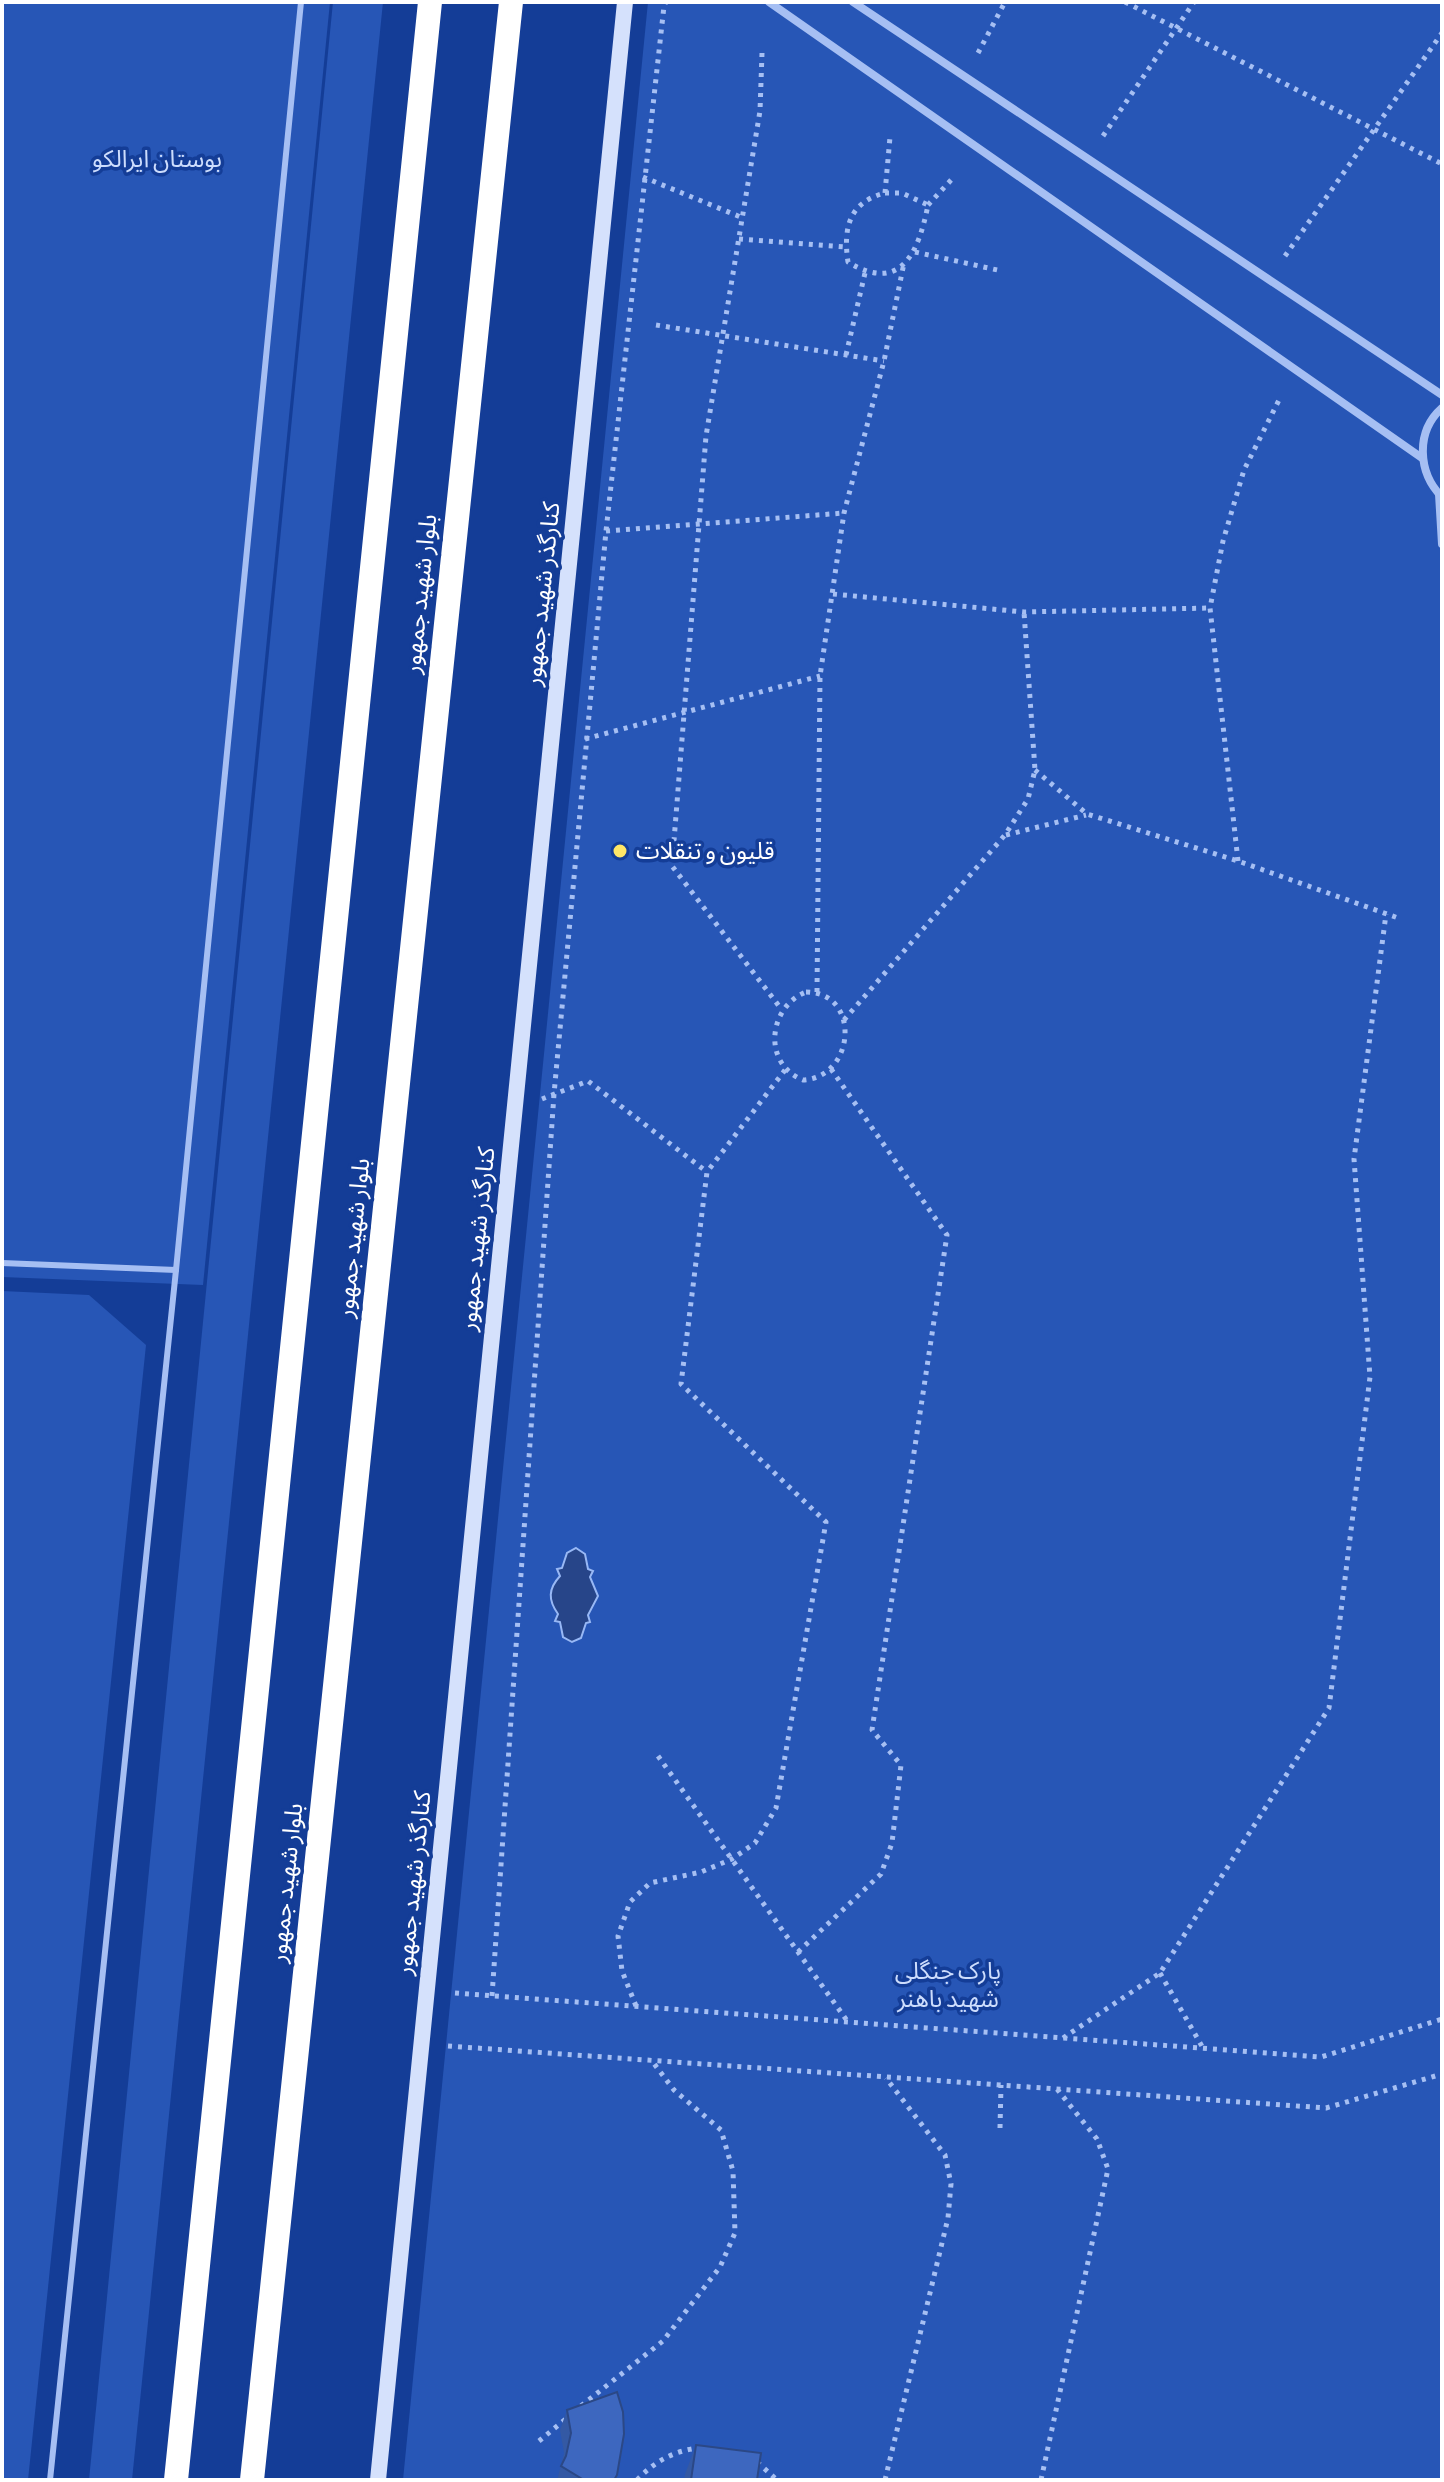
<svg xmlns="http://www.w3.org/2000/svg" width="1444" height="2482" viewBox="0 0 1444 2482" font-family="'Sofia Sans Condensed','Noto Sans Arabic',sans-serif">
<style>
.green{fill:#2756b6}
.water{fill:#274589;stroke:#98b8f5;stroke-width:2}
.lines{fill:none;stroke-linecap:round;stroke-linejoin:round}
.path{stroke:#a6bff3;stroke-width:5;stroke-dasharray:4 6;stroke-linecap:butt}
.lane{stroke:#a6bff3;stroke-width:6}
.street{stroke:#a6bff3;stroke-width:8}
.secondary{stroke:#d5e1fc;stroke-width:16}
.highway{stroke:#fff;stroke-width:24}
.wall{fill:#3459a4}
.building{fill:#3d67bf;stroke:#2b4886;stroke-width:2}
.poi-dot{fill:#ffe667;stroke:#143d97;stroke-width:3}
.labels{text-anchor:middle;stroke-width:7;stroke-linejoin:round;paint-order:stroke}
.park-label{font-size:24px;fill:#cdddfd;stroke:#143d97}
.street-label{font-size:24px;fill:#fff;stroke:#143d97}
.poi-label{font-size:24px;fill:#fff;stroke:#143d97;text-anchor:start}
</style>
<rect width="100%" height="100%" fill="#143d97"/>
<g class="green">
<polygon points="2,2 330,2 203,1285 2,1277"/>
<polygon points="333,2 383,2 132,2480 89,2480"/>
<polygon points="648,2 1442,2 1442,2480 403,2480"/>
<polygon points="2,1291 89,1295 146,1345 28,2480 2,2480"/>
</g>
<path class="water" d="M576,1548L585,1554L588,1569L593,1571L590,1577L598,1596L588,1615L590,1622L586,1623L581,1638L572,1642L563,1637L560,1622L555,1621L558,1614C548,1600 548,1589 560,1576L557,1569L562,1568L567,1553Z"/>
<g class="lines">
<g class="path">
<polyline points="1125,2 1442,164"/>
<polyline points="762,53 760,111 706,436 672,866 782,1010"/>
<polyline points="978,53 1005,2"/>
<polyline points="1103,136 1194,2"/>
<polyline points="643,177 743,218"/>
<path d="M885,193H902L928,205C919,250 902,295 848,262C843,228 849,202 885,193Z"/>
<polyline points="885,193 890,137"/>
<polyline points="928,205 952,179"/>
<polyline points="739,239 845,247"/>
<polyline points="915,252 1002,271"/>
<polyline points="1285,256 1442,33"/>
<polyline points="656,325 884,361"/>
<polyline points="846,355 865,273"/>
<polyline points="606,531 844,513"/>
<polyline points="833,594 1024,612 1210,608"/>
<polyline points="585,739 820,676"/>
<polyline points="1035,770 1087,814 1238,861 1401,919"/>
<polyline points="1006,835 1086,815"/>
<polyline points="1238,861 1210,608 1223,541 1244,470 1281,396"/>
<path d="M806,992C861,992 856,1077 803,1080C762,1064 768,1007 806,992Z"/>
<polyline points="817,992 820,676 844,513 884,361 904,263"/>
<polyline points="844,1020 1005,835 1028,799 1035,770 1024,612"/>
<polyline points="542,1099 588,1081 707,1172"/>
<polyline points="658,1756 848,2022"/>
<polyline points="798,1952 881,1874 892,1843 901,1765 872,1730 947,1235 831,1069"/>
<polyline points="1160,1973 1203,2048"/>
<polyline points="455,1993 1321,2057 1442,2019"/>
<polyline points="492,1996 554,1094 606,531 664,6 666,2"/>
<polyline points="636,2006 622,1971 618,1936 630,1902 650,1883 701,1872 732,1859 755,1843 776,1808 826,1522 681,1384 707,1172 785,1070"/>
<polyline points="1063,2038 1160,1973 1329,1708 1370,1377 1354,1159 1386,914"/>
<polyline points="448,2046 1326,2108 1442,2074"/>
<polyline points="1000,2128 1001,2085"/>
<polyline points="581,2406 663,2341 720,2267 735,2233 733,2171 721,2130 674,2090 652,2061"/>
<polyline points="539,2441 567,2418"/>
<polyline points="757,2462 777,2480"/>
<path d="M637,2480C654,2462 673,2451 698,2448"/>
<polyline points="885,2480 948,2218 951,2184 945,2155 886,2078"/>
<polyline points="1041,2480 1108,2169 1097,2139 1057,2089"/>
</g>
<g class="lane">
<polyline points="2,1263 176,1270 301,2"/>
<polyline points="50,2480 176,1270"/>
</g>
<g class="street">
<polyline points="769,2 1422,458"/>
<polyline points="853,2 1442,395"/>
<path d="M1442,408C1415,432 1418,473 1442,497"/>
<polyline points="1439,494 1442,544"/>
</g>
<polyline class="secondary" points="378,2480 625,2"/>
<g class="highway">
<polyline points="176,2480 430,2"/>
<polyline points="252,2480 511,2"/>
</g>
</g>
<g class="wall">
<polygon points="567,2410 615,2480 557,2480 560,2469 564,2453 560,2430"/>
<polygon points="696,2445 757,2480 684,2480 685,2474"/>
</g>
<g class="building">
<polygon points="617,2392 623,2412 624,2434 617,2475 614,2480 584,2480 561,2466 566,2456 571,2433 567,2410"/>
<polygon points="696,2445 761,2453 757,2480 691,2480"/>
</g>
<circle class="poi-dot" cx="620" cy="851" r="8"/>
<g class="labels">
<g class="park-label">
<text x="157" y="167">بوستان ایرالکو</text>
<text x="948" y="1979">پارک جنگلی<tspan x="948" dy="28">شهید باهنر</tspan></text>
</g>
<g class="street-label">
<text transform="translate(420 594) rotate(-84)" y="8">بلوار شهید جمهور</text>
<text transform="translate(542 594) rotate(-84)" y="8">کنارگذر شهید جمهور</text>
<text transform="translate(353 1238) rotate(-84)" y="8">بلوار شهید جمهور</text>
<text transform="translate(477 1239) rotate(-84)" y="8">کنارگذر شهید جمهور</text>
<text transform="translate(286 1883) rotate(-84)" y="8">بلوار شهید جمهور</text>
<text transform="translate(413 1883) rotate(-84)" y="8">کنارگذر شهید جمهور</text>
</g>
<g class="poi-label">
<text x="636" y="859">قلیون و تنقلات</text>
</g>
</g>
<rect width="1444" height="2482" fill="none" stroke="#ffffff" stroke-width="8"/>
</svg>
